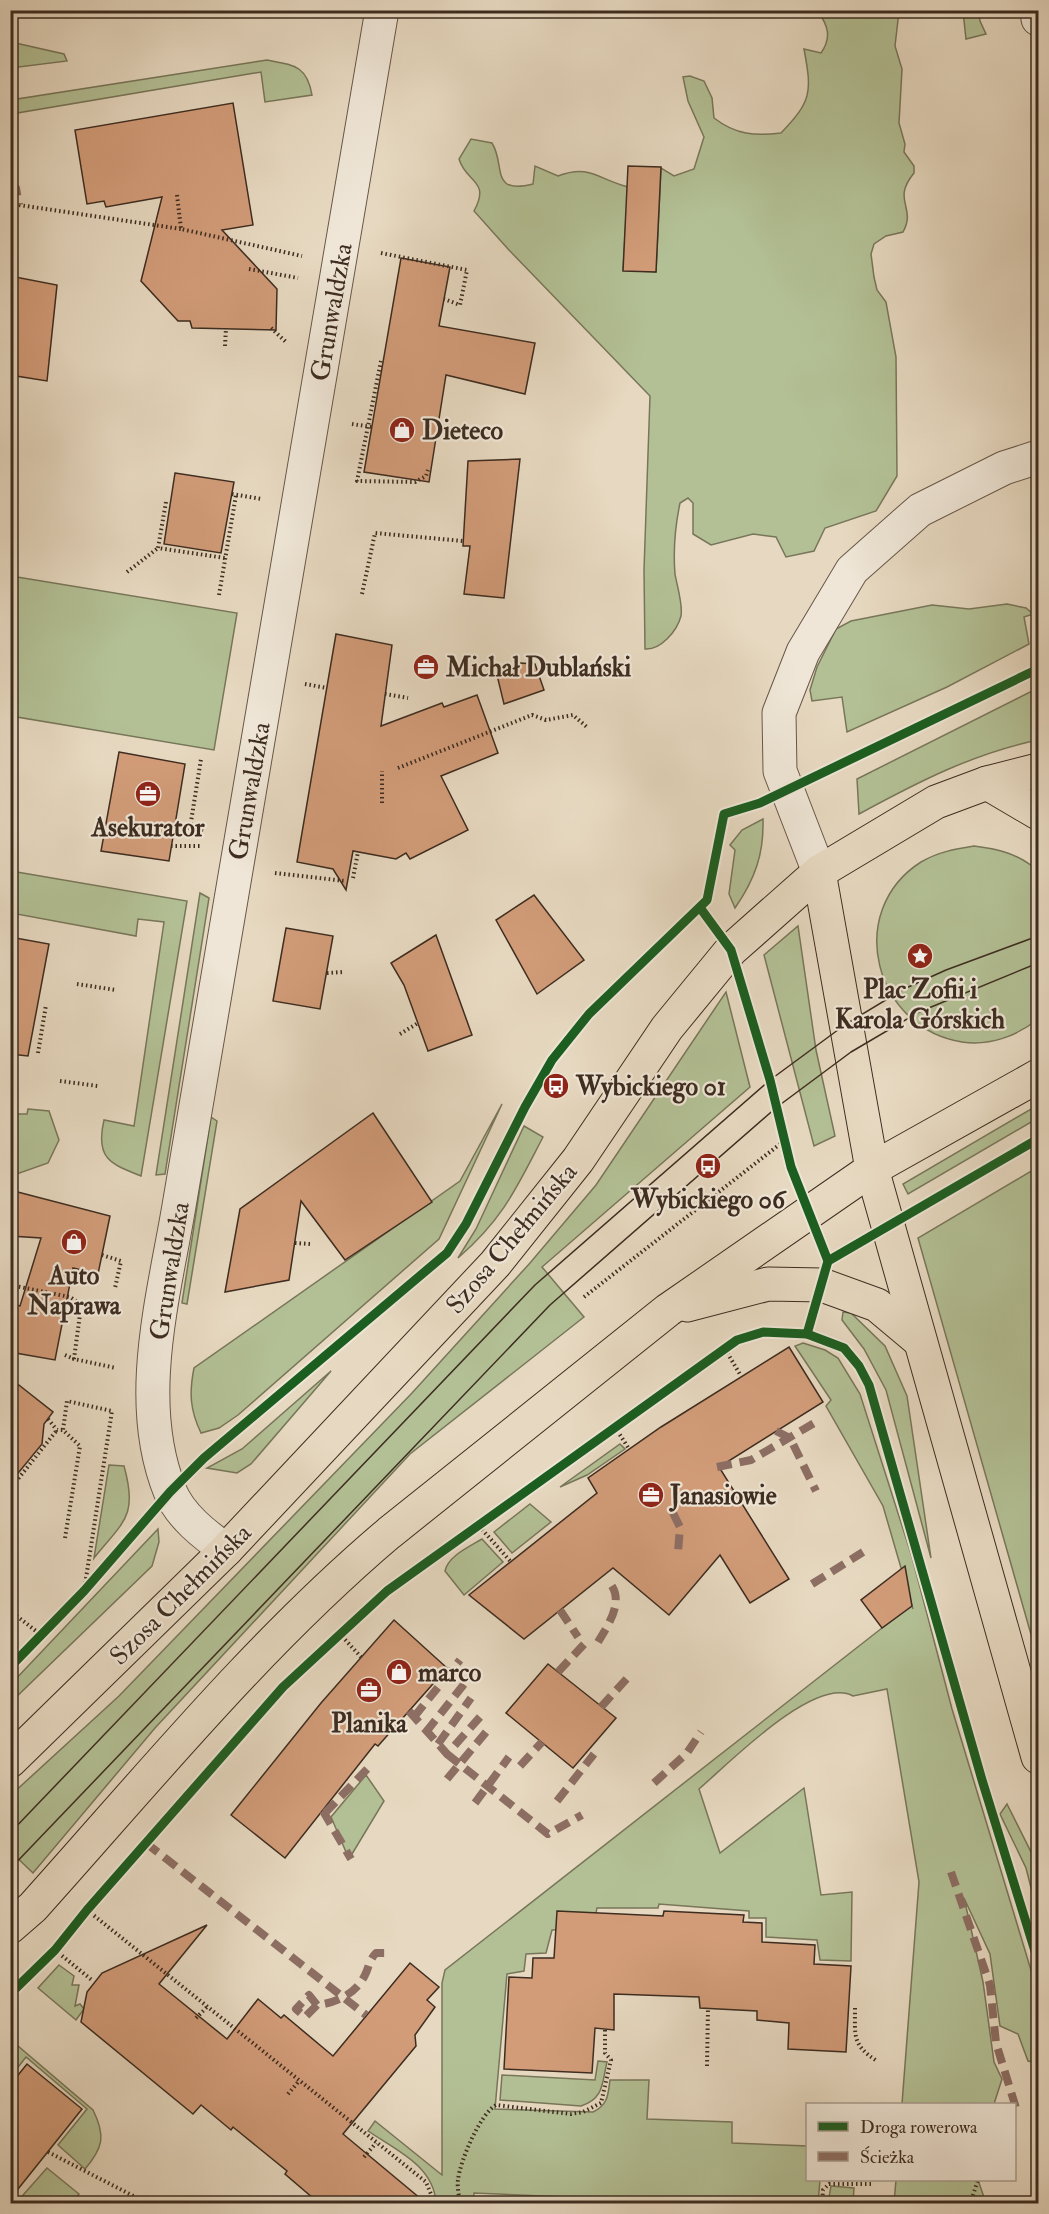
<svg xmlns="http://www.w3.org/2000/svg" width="1049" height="2214" viewBox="0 0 1049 2214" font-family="'IM FELL Double Pica',serif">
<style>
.green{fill:#b3c095;stroke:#78765a;stroke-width:1.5}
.building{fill:#d29c79;stroke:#3d2c20;stroke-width:1.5}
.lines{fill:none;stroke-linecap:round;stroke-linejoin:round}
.minor-casing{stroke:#685748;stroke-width:35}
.major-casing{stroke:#3d2c20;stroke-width:35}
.path{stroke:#3d2c20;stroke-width:4;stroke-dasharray:1.5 3;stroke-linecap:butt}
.minor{stroke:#efe6d7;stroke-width:33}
.major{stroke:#e7d9c1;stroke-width:33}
.tram{stroke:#3d2c20;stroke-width:1.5}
.quiet{stroke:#8d6e63;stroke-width:8;stroke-dasharray:15 8;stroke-linecap:butt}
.cycleway-casing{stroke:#efe6d7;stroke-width:13}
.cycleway{stroke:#1b5e20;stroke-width:9}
.labels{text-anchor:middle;stroke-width:4.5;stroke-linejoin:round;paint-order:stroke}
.street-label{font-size:26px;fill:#3d2c20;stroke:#efe6d7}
.poi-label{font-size:26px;font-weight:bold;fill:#3d2c20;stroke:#efe6d7;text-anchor:start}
</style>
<rect width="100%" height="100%" fill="#e7d9c1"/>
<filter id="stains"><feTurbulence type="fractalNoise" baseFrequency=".00333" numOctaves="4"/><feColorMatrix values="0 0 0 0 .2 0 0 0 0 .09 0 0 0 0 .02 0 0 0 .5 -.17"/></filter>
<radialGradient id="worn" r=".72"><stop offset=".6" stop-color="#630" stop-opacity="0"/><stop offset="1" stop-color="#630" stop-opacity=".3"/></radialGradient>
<g class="green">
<path d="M818,11H899L895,46L902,69L899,123L905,144L904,152L914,166V173C891,201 917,207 903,232L886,236L874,244L871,254L874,277L877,290L886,302L896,357L897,476L876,511L825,528L814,551L786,557L776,537L753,534L711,545L693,534V503L688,498L680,503C675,527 673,550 675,574C677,586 683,604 681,616C677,631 661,650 645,649L644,570L650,396L508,249L474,211C491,180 466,183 459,159L471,139L492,143C506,165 489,195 533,184L535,166L558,176C590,164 597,179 628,187L623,270L656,272L661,168L674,176L694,169L704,137L688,101L683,77L690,76L704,81L712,98L714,118C736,135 755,136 781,133C812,101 812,92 804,49L821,53C832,37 828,26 818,11Z"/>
<polygon points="963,11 979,11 980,21 986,34 966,39"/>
<polygon points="11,42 64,54 67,61 11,68"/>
<path d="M267,60C293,65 307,65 312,95L265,102L261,72L11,114V100Z"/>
<polygon points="11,576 237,613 214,750 11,716"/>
<polygon points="1007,604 1026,608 1033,614 1024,617 1029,644 947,687 847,732 842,697 812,701 810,690 817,667 836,629 851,621 932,605 969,609"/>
<path d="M1038,688V740C974,753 916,783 859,814L857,779Z"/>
<path d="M763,819C764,854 755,879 735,908L729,894L735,850L730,845L742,830Z"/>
<path d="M974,846C999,849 1019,854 1038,871V1019C1017,1036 990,1046 962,1042C874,1028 844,911 921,862C938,852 955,849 974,846Z"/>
<path d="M11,871L187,901L141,1176C110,1164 95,1158 104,1120L134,1126L164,922L138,919L136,936L11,913Z"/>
<polygon points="200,893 209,898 165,1174 156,1175"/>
<polygon points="798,926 816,1050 835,1136 814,1146 764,955"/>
<polygon points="726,992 750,1087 542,1267 584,1317 410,1454 155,1728 33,1873 11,1852 11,1795 119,1696 412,1393 530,1263 596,1185"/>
<path d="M502,1104L439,1239L238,1415L219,1428L201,1433C190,1410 189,1393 194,1368L460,1181Z"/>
<polygon points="1038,1105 1038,1118 908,1194 903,1184"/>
<polygon points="28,1109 49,1111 59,1140 48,1163 11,1176 11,1128 14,1114 27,1114"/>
<polygon points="211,1117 217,1121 187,1304 182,1303"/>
<path d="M524,1126L543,1137C516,1189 503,1219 458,1258L476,1229Z"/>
<polygon points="1038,1167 1038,1659 918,1238"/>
<polygon points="843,1312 851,1313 885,1346 907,1396 931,1558 886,1390 864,1349 842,1320"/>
<path d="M803,1343L825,1350L838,1358L860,1394L912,1557L952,1709L1037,1990L1038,2063L1028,2061L1018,2034L1000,2026L990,1954L964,1898L983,1982L994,2062L1002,2079L994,2104H902L919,1882L887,1689L853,1696C815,1675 728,1764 699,1789L720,1853L804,1788L821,1895L852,1892L851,1961L820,1960L817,1940L766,1937V1918H749V1911L659,1904L658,1908H597L593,1928L552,1930L546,1953L526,1954L524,1971L507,1974L495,2109L593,2112C608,2105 608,2095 610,2080H649L647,2119L732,2122V2143L807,2146L808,2180H820L818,2203H704L474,2193L473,2203H436C434,2166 396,2150 368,2131L375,2121L442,2175V1983L445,1970L882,1628L912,1606L913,1609L883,1506L826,1406L831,1400L795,1346Z"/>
<polygon points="331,1371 251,1464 237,1473 207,1468 242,1449"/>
<polygon points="620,1444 625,1449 587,1475 560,1487"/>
<path d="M109,1465L124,1466C138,1516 124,1521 94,1558Z"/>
<polygon points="530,1504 551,1522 512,1553 494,1532"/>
<polygon points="158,1529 159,1542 152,1566 11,1702 11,1684"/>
<path d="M482,1539L503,1562L464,1595L445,1571C448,1556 469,1547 482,1539Z"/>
<polygon points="366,1775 384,1801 349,1859 331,1817"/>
<polygon points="1007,1804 1038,1866 1038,1915 1026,1868 1000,1814"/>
<polygon points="59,1965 74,1976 72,1985 79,1985 75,2006 80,2004 84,2009 76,2020 38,1988"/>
<path d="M11,2040L93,2110C106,2136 103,2148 85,2169L58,2145L87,2109L26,2057L11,2076Z"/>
<path d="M598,2061L607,2062C602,2083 604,2099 581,2106L500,2100L502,2075L595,2080Z"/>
<polygon points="47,2168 79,2194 71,2203 16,2203"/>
<polygon points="896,2180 978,2180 986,2203 894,2203"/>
<polygon points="831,2186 854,2188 853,2203 828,2203"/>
</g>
<g class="building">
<polygon points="233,103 253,225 222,230 277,289 276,330 192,328 190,321 178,321 141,281 162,197 106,207 104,201 87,204 75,130"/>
<polygon points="628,166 661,167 656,272 623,271"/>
<polygon points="401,258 450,267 439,326 535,343 525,394 446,375 429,482 364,472"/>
<polygon points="10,276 57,285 47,381 10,375"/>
<polygon points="520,459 504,598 464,594 470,546 463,546 468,461"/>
<polygon points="175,473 234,482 221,553 164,544"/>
<polygon points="336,634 392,645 381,726 442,703 444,707 477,695 498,753 441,776 468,830 410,859 406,853 396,859 353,851 346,890 333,869 297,862"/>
<polygon points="520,663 535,664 544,690 504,704 496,671"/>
<polygon points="119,752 185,764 169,861 101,851"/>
<polygon points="534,895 584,960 537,994 496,920"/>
<polygon points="286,928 333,936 320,1009 273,1001"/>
<polygon points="436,935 472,1035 428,1051 404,985 391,963"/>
<polygon points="10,937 49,944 28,1056 10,1054"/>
<polygon points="373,1113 432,1202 345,1260 301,1201 289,1280 225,1292 240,1209"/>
<polygon points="10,1190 110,1216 98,1274 73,1268 55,1360 10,1352 10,1304 20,1306 41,1238 10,1236"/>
<polygon points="789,1347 823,1402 719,1467 789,1579 750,1603 720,1555 669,1615 613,1568 524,1639 469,1595 597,1493 588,1478 661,1427"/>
<polygon points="10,1378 53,1412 44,1424 42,1444 10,1483"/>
<polygon points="905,1566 912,1606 882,1628 861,1600"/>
<polygon points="394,1620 447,1668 378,1746 375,1744 285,1858 231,1815 321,1703"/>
<polygon points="548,1664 616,1718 573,1768 506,1713"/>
<polygon points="557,1911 663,1916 664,1911 744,1915 743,1922 762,1923 762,1942 815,1945 814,1964 851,1966 846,2052 788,2049 789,2023 757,2020 757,2011 700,2008 699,1997 614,1994 614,2030 595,2028 592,2073 504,2069 509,1977 532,1978 533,1958 554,1958"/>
<polygon points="207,1925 159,1984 227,2039 258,1999 281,2018 284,2015 333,2056 410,1963 439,1987 427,2000 435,2007 415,2035 416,2046 343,2134 427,2204 320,2204 285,2174 287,2171 233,2127 231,2130 201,2105 193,2114 81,2022 87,1992 102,1973"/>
<polygon points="27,2064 82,2109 10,2199 10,2085"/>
</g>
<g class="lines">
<g class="minor-casing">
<g id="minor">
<polyline points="1037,10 1038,19"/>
<polyline points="819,872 780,771 779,713 803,652 852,570 920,510 1004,468 1038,457"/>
<path d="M226,1550C205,1535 180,1516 170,1491C133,1400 165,1292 180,1200L382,10"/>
</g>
</g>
<g class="major-casing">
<g id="major">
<polyline points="987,783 1038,813"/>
<polyline points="819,872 872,1169 1038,1757"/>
<polyline points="687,1305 768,1284 822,1285 877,1305 920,1341"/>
<polyline points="10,1761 226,1550 495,1264 578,1160 667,1028 731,950 819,872 936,802 987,783 1038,770"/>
<path d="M10,1927L33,1907C148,1779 258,1644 389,1533L668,1310L872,1169L1038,1076"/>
</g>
</g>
<g class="path">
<polyline points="177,195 181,229 302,256"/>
<polyline points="19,205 181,229"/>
<polyline points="381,253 467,270 460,305 444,299"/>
<polyline points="249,269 298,278"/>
<polyline points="271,328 286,342"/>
<polyline points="225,346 226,328"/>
<polyline points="381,361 357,481 415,482 426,476 428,470"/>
<polyline points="352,424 372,427"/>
<polyline points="232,494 261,499"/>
<polyline points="166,502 158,548 225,558"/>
<polyline points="127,572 158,548"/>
<polyline points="362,594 375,533 463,541"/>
<polyline points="219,595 236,495"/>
<polyline points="305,684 327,688"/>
<polyline points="385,694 408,698"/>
<polyline points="398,768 532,715 546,720 573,715 588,728"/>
<polyline points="382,803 382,771"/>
<polyline points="184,827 204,830"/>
<polyline points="190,828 201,759"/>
<polyline points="171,846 202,846"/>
<polyline points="275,873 345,881"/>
<polyline points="353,878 358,852"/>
<polyline points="327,973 343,972"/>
<polyline points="77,984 116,990"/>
<polyline points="400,1034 418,1023"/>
<polyline points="38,1053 46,1005"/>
<polyline points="60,1081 98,1086"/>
<polyline points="295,1243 310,1244"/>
<polyline points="102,1255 121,1261 115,1288"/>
<polyline points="10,1285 70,1297 76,1301 80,1314 74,1359 116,1368"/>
<polyline points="584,1297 784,1141"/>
<polyline points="725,1349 741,1376"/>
<polyline points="65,1355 74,1359"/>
<polyline points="48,1419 57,1430 63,1430"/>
<polyline points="615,1427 629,1449"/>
<polyline points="10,1489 57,1430"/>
<polyline points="479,1526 511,1562"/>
<polyline points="65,1538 80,1446 63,1430 67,1401 112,1411 84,1591"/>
<polyline points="13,1613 41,1635"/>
<polyline points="339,1633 361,1657"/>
<polyline points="87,1910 426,2182 433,2199"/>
<polyline points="55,1950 93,1981"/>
<path d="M855,2008C855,2036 852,2045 877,2061"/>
<polyline points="196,2018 207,2007"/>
<polyline points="707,2066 708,2008"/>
<polyline points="288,2094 299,2081"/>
<polyline points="48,2152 149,2204"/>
<polyline points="364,2157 376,2143"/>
<path d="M460,2204C459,2196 457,2187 458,2180C460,2161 480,2114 496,2105L571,2114L583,2112L601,2103L611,2060L605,2053V2029"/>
<polyline points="822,2204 823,2190 829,2184 873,2184"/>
<polyline points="970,2204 978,2180"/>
</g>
<use href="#minor" class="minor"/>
<use href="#major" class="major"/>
<g class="tram">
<polyline points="10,1833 535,1285 770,1080 846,1024 904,989 946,970 1038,936"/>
<polyline points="10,1869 550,1305 777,1107 851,1052 919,1012 1038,963"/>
</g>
<g class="quiet">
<polyline points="10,184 16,188 19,205"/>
<polyline points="776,1431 790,1438 816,1491"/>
<polyline points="717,1467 751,1460 816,1422"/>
<polyline points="673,1513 680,1527 678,1552"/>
<polyline points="812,1584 863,1552"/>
<polyline points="560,1610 578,1637"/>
<path d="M598,1642C608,1625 627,1599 607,1580"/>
<polyline points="558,1672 588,1640"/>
<polyline points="601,1707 631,1674"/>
<polyline points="409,1711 447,1754 480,1717"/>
<polyline points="414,1717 460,1660"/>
<polyline points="426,1732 465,1683"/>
<polyline points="438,1744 471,1698"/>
<polyline points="447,1754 548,1834 582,1815"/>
<polyline points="520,1766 542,1742"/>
<polyline points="447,1779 487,1731"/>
<polyline points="654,1783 687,1753 701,1732"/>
<polyline points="557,1801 594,1754"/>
<polyline points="475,1803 509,1757"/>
<polyline points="323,1811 351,1859"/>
<polyline points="325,1813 370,1766"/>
<polyline points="146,1843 366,2015"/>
<polyline points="951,1872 990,1985 996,2043 1016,2108"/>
<path d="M317,2005L309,1995L296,2009L305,2017L317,2005C336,2003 356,1994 365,1975C369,1967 369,1960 376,1953H389"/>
</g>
<g class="cycleway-casing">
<g id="cycleway">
<polyline points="701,909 731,950 770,1080 791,1167 828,1261 807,1334"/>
<polyline points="828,1261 1038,1139"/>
<polyline points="10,1667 84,1591 170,1492 204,1458 447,1253 466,1224 525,1107 552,1060 589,1014 707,900 724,814 760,803 1038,669"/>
<polyline points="10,1994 55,1950 87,1910 283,1687 387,1591 737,1340 763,1332 807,1334 844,1348 859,1366 869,1385 982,1780 1038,1961"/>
</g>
</g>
<use href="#cycleway" class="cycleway"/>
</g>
<defs>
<g id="shop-disc" transform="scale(1.35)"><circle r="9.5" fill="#8f2418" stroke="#efe6d7"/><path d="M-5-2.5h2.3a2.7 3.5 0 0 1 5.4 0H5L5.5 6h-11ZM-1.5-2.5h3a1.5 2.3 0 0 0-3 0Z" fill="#fff"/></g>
<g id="office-disc" transform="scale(1.35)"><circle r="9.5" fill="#8f2418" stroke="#efe6d7"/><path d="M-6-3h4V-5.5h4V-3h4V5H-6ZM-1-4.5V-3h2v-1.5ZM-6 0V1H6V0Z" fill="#fff"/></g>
<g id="sight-disc" transform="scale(1.35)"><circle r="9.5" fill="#8f2418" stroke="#efe6d7"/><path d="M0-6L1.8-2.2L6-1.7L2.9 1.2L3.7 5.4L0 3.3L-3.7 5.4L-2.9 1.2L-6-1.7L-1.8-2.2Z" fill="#fff"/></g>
<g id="bus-disc" transform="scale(1.35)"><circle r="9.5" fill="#8f2418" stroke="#efe6d7"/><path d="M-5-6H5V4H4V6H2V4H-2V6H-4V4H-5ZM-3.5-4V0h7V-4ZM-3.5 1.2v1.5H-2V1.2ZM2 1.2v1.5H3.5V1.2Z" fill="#fff"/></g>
</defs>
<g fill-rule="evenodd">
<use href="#shop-disc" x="402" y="430"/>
<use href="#office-disc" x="426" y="667"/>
<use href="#office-disc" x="148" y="794"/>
<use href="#sight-disc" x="920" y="956"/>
<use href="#bus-disc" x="556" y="1086"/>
<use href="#bus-disc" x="708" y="1166"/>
<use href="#shop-disc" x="74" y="1242"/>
<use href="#office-disc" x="651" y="1495"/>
<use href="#shop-disc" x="399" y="1672"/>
<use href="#office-disc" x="369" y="1690"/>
</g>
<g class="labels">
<g class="street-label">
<text transform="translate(331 312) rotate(-80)" y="9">Grunwaldzka</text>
<text transform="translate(249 791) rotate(-80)" y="9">Grunwaldzka</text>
<text transform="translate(511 1238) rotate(-50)" y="9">Szosa Chełmińska</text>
<text transform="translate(169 1271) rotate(-81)" y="9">Grunwaldzka</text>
<text transform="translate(180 1594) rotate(-45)" y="9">Szosa Chełmińska</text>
</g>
<g class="poi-label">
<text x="422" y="439">Dieteco</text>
<text x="446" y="676">Michał Dublański</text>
<text x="148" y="836" text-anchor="middle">Asekurator</text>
<text x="920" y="998" text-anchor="middle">Plac Zofii i<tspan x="920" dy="30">Karola Górskich</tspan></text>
<text x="576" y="1095">Wybickiego 01</text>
<text x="708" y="1208" text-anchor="middle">Wybickiego 06</text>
<text x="74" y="1284" text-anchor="middle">Auto<tspan x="74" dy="30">Naprawa</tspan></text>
<text x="670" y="1504">Janasiowie</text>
<text x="418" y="1681">marco</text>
<text x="369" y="1732" text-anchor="middle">Planika</text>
</g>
</g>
<rect width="1049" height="2214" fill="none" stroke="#e7d9c1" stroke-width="36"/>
<rect x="12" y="12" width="1025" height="2190" fill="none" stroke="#3d2c20" stroke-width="3"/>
<rect x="18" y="18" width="1013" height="2178" fill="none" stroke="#3d2c20" stroke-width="1.5"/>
<rect x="806" y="2103" width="210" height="78" fill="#efe6d7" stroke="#a89c8e" stroke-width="1.5"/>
<rect x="818" y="2122" width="30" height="9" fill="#1b5e20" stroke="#a89c8e" stroke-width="1.5"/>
<text x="860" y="2133" font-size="18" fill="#3d2c20">Droga rowerowa</text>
<rect x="818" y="2152" width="30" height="9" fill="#8d6e63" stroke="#a89c8e" stroke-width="1.5"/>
<text x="860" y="2163" font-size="18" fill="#3d2c20">Ścieżka</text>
<rect width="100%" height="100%" filter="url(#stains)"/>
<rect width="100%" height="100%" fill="url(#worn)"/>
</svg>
